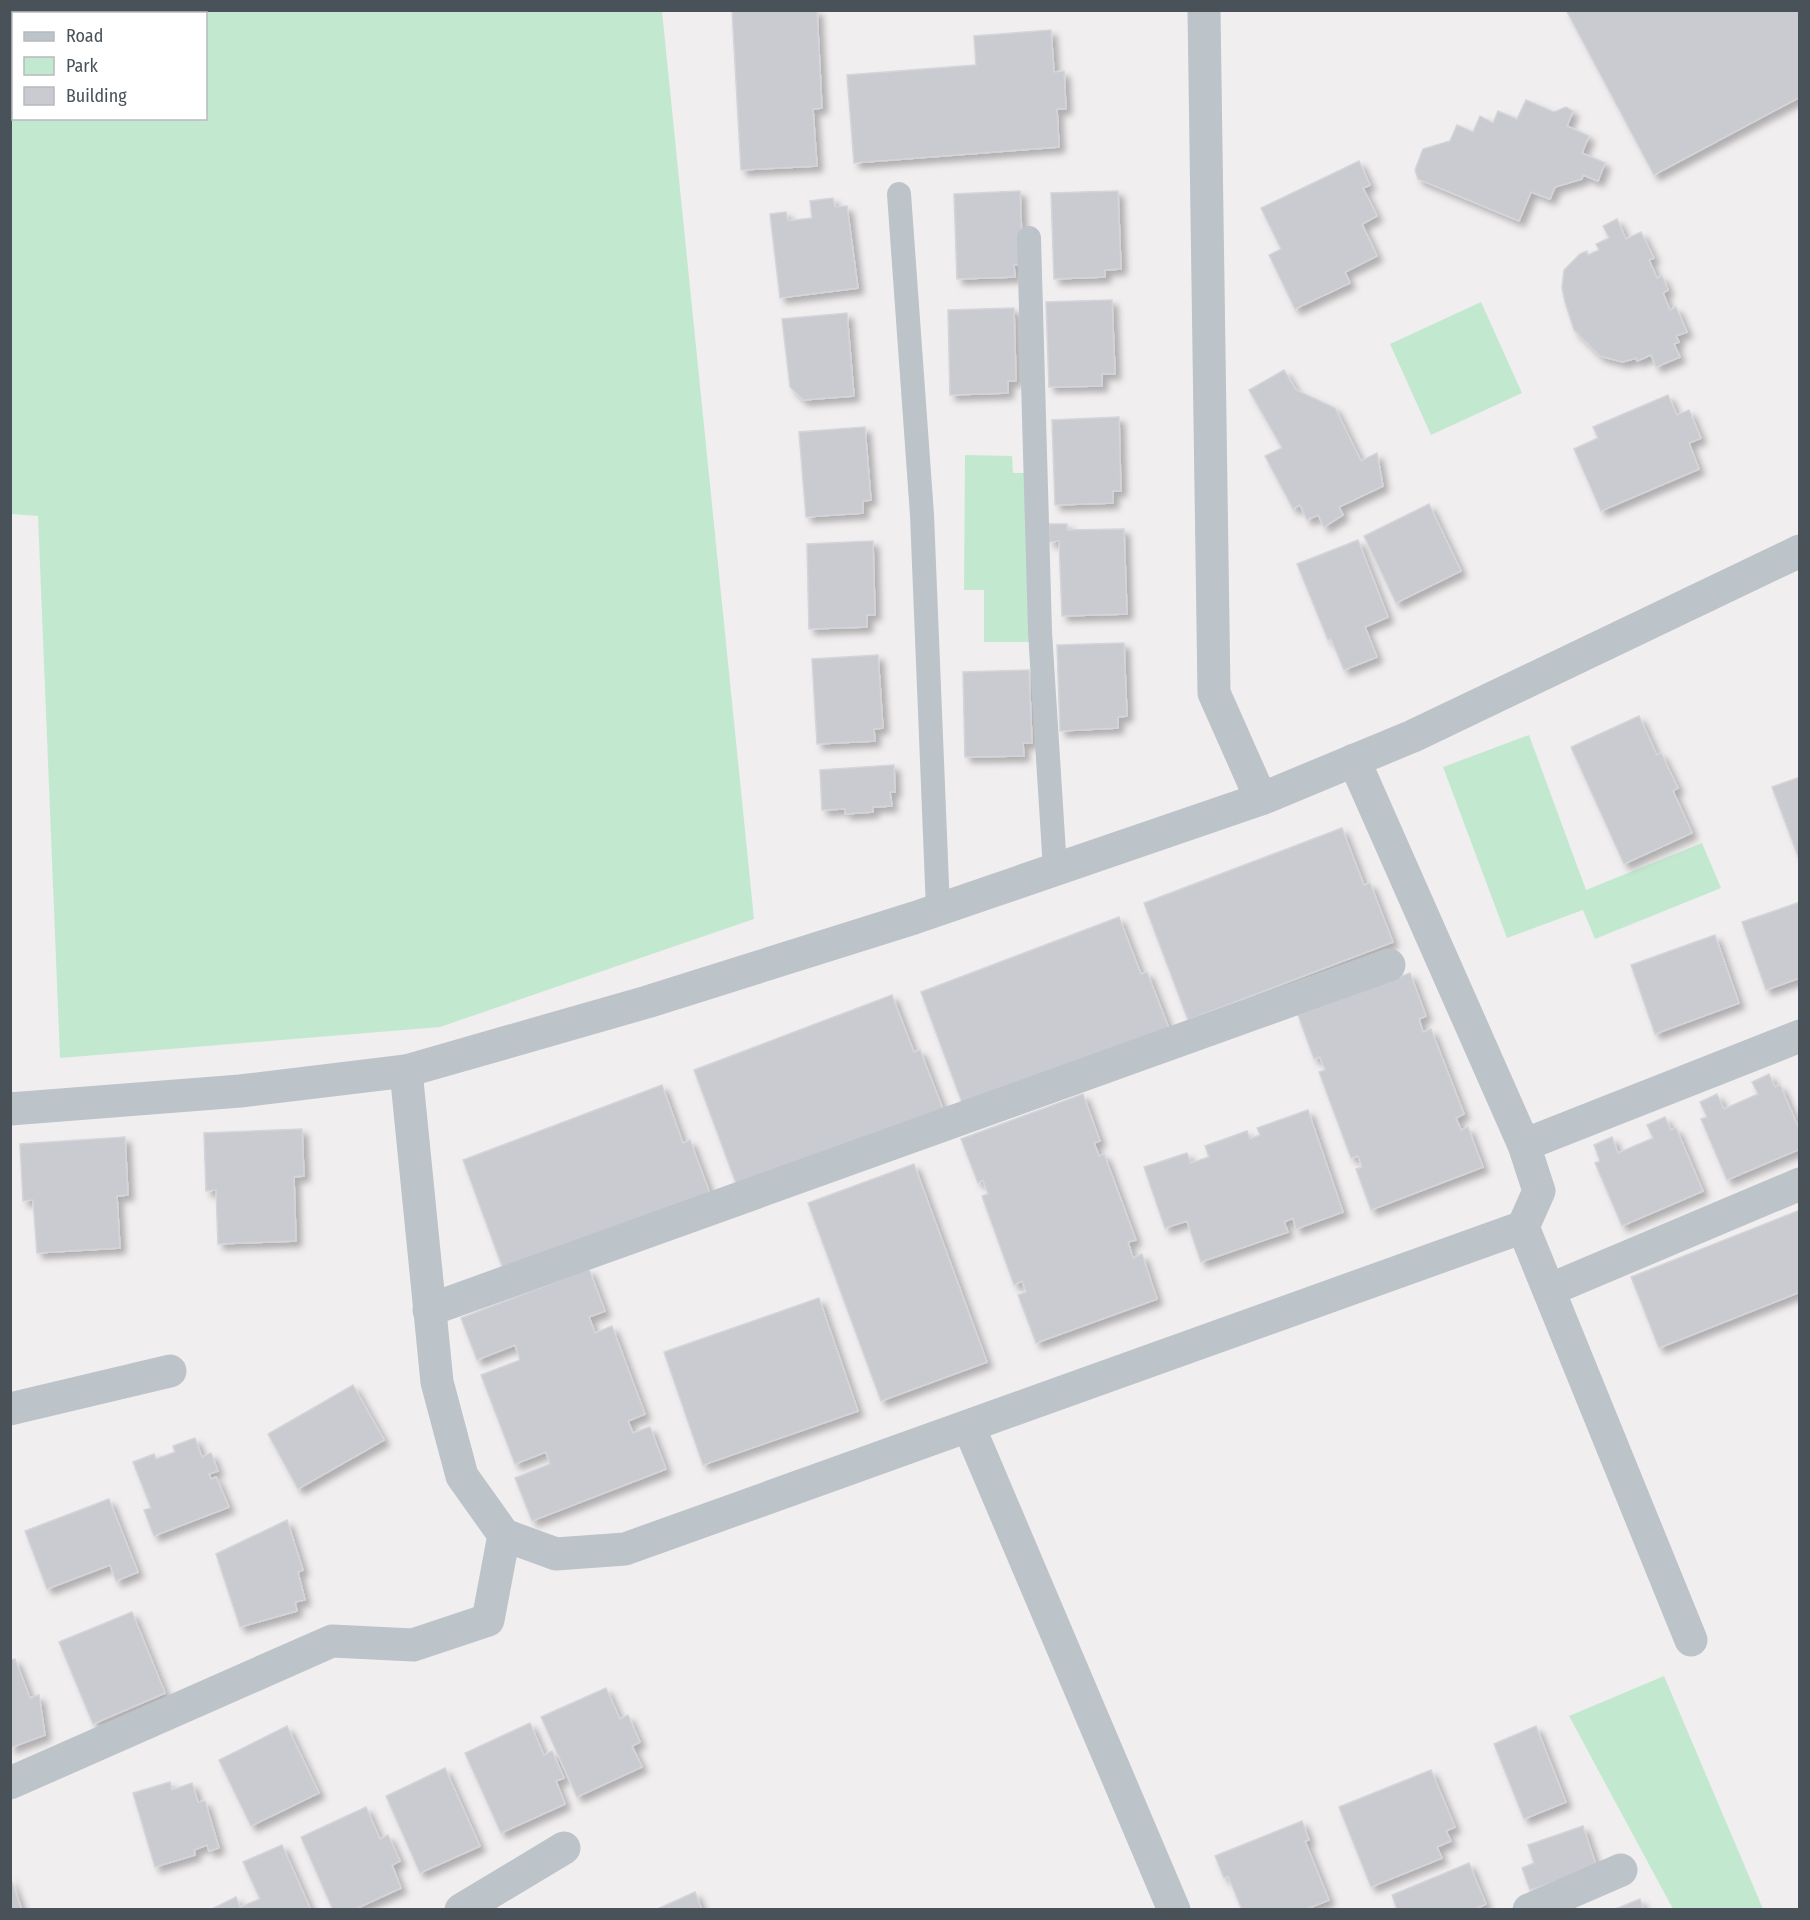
<svg xmlns="http://www.w3.org/2000/svg" width="1810" height="1920" viewBox="0 0 1810 1920" font-family="'Fira Sans Condensed',sans-serif">
<style>
.green{fill:#c2e9cf;fill-rule:evenodd}
.building{fill:#c9cbd0;stroke:#d3d5d9;stroke-width:1.5;filter:url(#shadow)}
.lines{fill:none;stroke-linecap:round;stroke-linejoin:round}
.lane{stroke:#bcc3c9;stroke-width:24}
.street{stroke:#bcc3c9;stroke-width:33}
</style>
<defs>
<filter id="shadow"><feDropShadow dx="5.5" dy="5.5" stdDeviation="3" flood-color="#0004"/></filter>
</defs>
<rect width="100%" height="100%" fill="#f1eeef"/>
<g class="green">
<path d="M10,11H662L754,919L440,1027L60,1058L38,516L10,514ZM14,14H206V118H14Z"/>
<polygon points="1481,302 1522,393 1431,435 1390,344"/>
<polygon points="965,455 1012,456 1013,473 1031,473 1031,642 984,642 984,590 964,590"/>
<polygon points="1529,735 1586,890 1702,843 1721,888 1595,939 1583,910 1507,938 1443,767"/>
<polygon points="1664,1676 1763,1909 1673,1909 1569,1716"/>
</g>
<g class="building">
<polygon points="732,10 817,10 822,108 813,109 817,166 741,170"/>
<polygon points="1566,10 1800,10 1800,97 1654,175"/>
<polygon points="1051,30 1054,72 1064,71 1066,109 1057,109 1059,147 854,163 847,75 976,65 974,36"/>
<polygon points="1526,100 1554,112 1566,107 1573,111 1567,126 1589,136 1582,153 1605,163 1598,181 1583,175 1582,179 1555,187 1550,199 1531,192 1519,221 1418,179 1415,170 1423,149 1450,141 1457,125 1473,132 1480,116 1493,123 1498,111 1517,119"/>
<polygon points="1359,161 1370,185 1363,188 1377,216 1362,224 1377,256 1345,272 1350,283 1295,309 1269,255 1281,249 1261,208"/>
<polygon points="1020,191 1023,265 1014,265 1015,277 957,279 954,194"/>
<polygon points="1118,191 1121,269 1105,270 1105,277 1054,279 1051,193"/>
<polygon points="833,198 835,207 847,206 858,288 780,298 770,214 786,212 788,221 812,218 810,201"/>
<polygon points="1617,219 1626,239 1641,232 1654,258 1649,260 1657,278 1662,276 1668,290 1663,293 1670,310 1676,307 1687,332 1676,336 1679,342 1674,344 1680,357 1656,367 1651,355 1637,361 1636,358 1623,362 1600,356 1574,330 1565,302 1562,288 1564,270 1580,254 1587,251 1588,255 1599,250 1596,244 1609,238 1603,226"/>
<polygon points="1112,300 1115,374 1102,374 1102,386 1049,387 1046,302"/>
<polygon points="1014,308 1016,381 1008,381 1008,393 950,395 948,310"/>
<polygon points="847,313 854,396 803,400 790,387 782,319"/>
<polygon points="1284,370 1296,390 1335,408 1361,461 1377,453 1383,486 1339,507 1343,515 1324,527 1318,515 1307,520 1300,505 1293,509 1265,456 1282,448 1249,390"/>
<polygon points="1668,395 1677,415 1689,410 1701,438 1689,443 1699,469 1601,511 1574,449 1598,438 1593,427"/>
<polygon points="1119,417 1121,491 1113,491 1113,503 1055,505 1052,420"/>
<polygon points="865,427 871,500 863,501 863,513 806,517 799,432"/>
<polygon points="1429,504 1461,571 1396,603 1364,536"/>
<polygon points="1049,524 1067,524 1067,530 1124,529 1127,614 1062,616 1059,541 1049,542"/>
<polygon points="1358,540 1388,617 1365,627 1377,657 1344,670 1331,639 1328,640 1297,564"/>
<polygon points="873,541 875,615 867,615 867,627 809,629 807,544"/>
<polygon points="1124,643 1127,716 1118,717 1118,728 1060,731 1057,645"/>
<polygon points="878,655 883,728 874,729 875,741 817,744 812,659"/>
<polygon points="1029,670 1032,743 1023,743 1024,756 965,757 963,672"/>
<polygon points="1639,716 1657,755 1661,753 1678,788 1673,791 1692,833 1624,864 1571,747"/>
<polygon points="894,765 895,792 890,792 892,806 873,807 873,812 845,814 845,809 822,810 820,770"/>
<polygon points="1800,777 1800,859 1799,859 1772,787"/>
<polygon points="1342,828 1364,885 1370,883 1393,942 1188,1020 1144,903"/>
<polygon points="1800,902 1800,978 1766,990 1742,922"/>
<polygon points="1119,917 1141,974 1147,972 1170,1031 964,1108 921,992"/>
<polygon points="1715,935 1739,1003 1655,1034 1631,965"/>
<polygon points="1410,973 1426,1016 1419,1019 1423,1032 1431,1029 1464,1114 1456,1118 1461,1130 1468,1127 1483,1167 1371,1210 1356,1169 1362,1167 1358,1156 1351,1158 1319,1072 1325,1070 1320,1057 1314,1059 1298,1015"/>
<polygon points="892,995 914,1052 920,1050 943,1109 737,1186 694,1070"/>
<polygon points="1769,1074 1775,1087 1780,1085 1800,1131 1800,1149 1727,1180 1701,1119 1707,1117 1700,1102 1717,1094 1724,1109 1758,1094 1752,1082"/>
<polygon points="662,1085 683,1143 690,1140 712,1199 506,1277 463,1160"/>
<polygon points="1083,1094 1100,1141 1094,1143 1099,1156 1104,1154 1136,1240 1128,1242 1133,1258 1142,1254 1157,1299 1036,1343 1018,1295 1026,1292 1022,1281 1014,1285 982,1196 988,1194 983,1180 978,1183 961,1139"/>
<polygon points="1308,1110 1343,1212 1296,1229 1293,1218 1284,1222 1288,1232 1201,1262 1187,1221 1165,1228 1144,1167 1187,1153 1191,1163 1209,1157 1205,1146 1247,1131 1250,1139 1260,1135 1257,1128"/>
<polygon points="1665,1117 1671,1130 1676,1128 1703,1191 1622,1226 1595,1163 1600,1161 1594,1145 1612,1137 1618,1153 1653,1138 1647,1125"/>
<polygon points="302,1129 304,1176 294,1177 296,1241 218,1244 216,1190 206,1191 204,1133"/>
<polygon points="125,1137 128,1195 117,1196 120,1248 37,1253 33,1200 23,1201 20,1144"/>
<polygon points="914,1164 987,1362 881,1401 808,1203"/>
<polygon points="1800,1210 1800,1292 1659,1348 1631,1277"/>
<polygon points="589,1269 605,1311 589,1317 595,1333 612,1326 645,1414 628,1421 633,1433 650,1427 666,1469 532,1521 515,1478 550,1464 546,1452 515,1464 481,1375 520,1360 515,1345 477,1360 461,1318"/>
<polygon points="819,1298 858,1411 703,1465 664,1352"/>
<polygon points="353,1385 384,1440 298,1489 268,1434"/>
<polygon points="195,1438 202,1457 211,1453 218,1471 209,1474 211,1479 216,1477 229,1507 154,1536 144,1510 151,1508 133,1462 154,1454 156,1459 175,1452 173,1446"/>
<polygon points="109,1499 138,1572 116,1581 110,1565 47,1589 25,1531"/>
<polygon points="287,1520 303,1570 298,1572 305,1600 295,1602 297,1611 240,1627 216,1554"/>
<polygon points="132,1612 165,1693 93,1724 59,1642"/>
<polygon points="15,1659 30,1698 39,1695 45,1735 10,1748 10,1660"/>
<polygon points="606,1688 620,1719 628,1715 640,1742 632,1746 642,1767 577,1797 541,1717"/>
<polygon points="530,1723 544,1755 552,1751 564,1778 556,1781 565,1804 501,1833 465,1753"/>
<polygon points="287,1726 319,1793 251,1826 219,1760"/>
<polygon points="1536,1726 1566,1802 1524,1819 1494,1744"/>
<polygon points="445,1768 480,1846 420,1873 386,1796"/>
<polygon points="1431,1770 1455,1827 1446,1831 1451,1841 1437,1847 1442,1858 1371,1887 1339,1807"/>
<polygon points="170,1782 172,1790 192,1783 198,1802 205,1801 219,1848 209,1851 207,1845 194,1850 195,1855 155,1867 133,1793"/>
<polygon points="366,1807 380,1839 388,1835 400,1861 392,1865 401,1888 353,1910 333,1910 301,1837"/>
<polygon points="1302,1821 1309,1840 1305,1841 1329,1900 1304,1910 1242,1910 1228,1876 1224,1878 1215,1856"/>
<polygon points="1583,1826 1597,1868 1530,1890 1522,1868 1534,1863 1528,1845"/>
<polygon points="282,1845 311,1910 210,1910 236,1897 240,1907 260,1899 243,1862"/>
<polygon points="1469,1863 1486,1904 1473,1910 1397,1910 1392,1895"/>
<polygon points="10,1877 22,1910 10,1910"/>
<polygon points="695,1892 702,1910 655,1910"/>
<polygon points="1640,1899 1644,1910 1613,1910"/>
</g>
<g class="lines">
<g class="lane">
<polyline points="899,194 922,515 938,909"/>
<polyline points="1029,238 1040,632 1055,869"/>
</g>
<g class="street">
<polyline points="1204,10 1214,693 1261,799"/>
<polyline points="10,1109 240,1091 406,1071 647,1002 914,918 1261,799 1413,736 1800,551"/>
<polyline points="1524,1145 1800,1036"/>
<polyline points="1523,1227 1691,1640"/>
<polyline points="1549,1290 1800,1184"/>
<polyline points="429,1310 1389,965"/>
<polyline points="10,1409 170,1371"/>
<polyline points="969,1427 1174,1910"/>
<polyline points="504,1535 556,1554 625,1549 1523,1227 1539,1191 1524,1145 1354,760"/>
<polyline points="10,1783 332,1641 413,1645 488,1620 504,1535 462,1476 437,1382 406,1071"/>
<polyline points="461,1910 564,1848"/>
<polyline points="1529,1910 1621,1870"/>
</g>
</g>
<rect width="1810" height="1920" fill="none" stroke="#495259" stroke-width="24"/>
<rect x="12" y="12" width="195" height="108" fill="#ffffff" stroke="#b6babd" stroke-width="1.5"/>
<rect x="24" y="32" width="30" height="9" fill="#bcc3c9" stroke="#b6babd" stroke-width="1.5"/>
<text x="66" y="42" font-size="18" fill="#495259">Road</text>
<rect x="24" y="57" width="30" height="18" fill="#c2e9cf" stroke="#b6babd" stroke-width="1.5"/>
<text x="66" y="72" font-size="18" fill="#495259">Park</text>
<rect x="24" y="87" width="30" height="18" fill="#c9cbd0" stroke="#b6babd" stroke-width="1.5"/>
<text x="66" y="102" font-size="18" fill="#495259">Building</text>
</svg>
